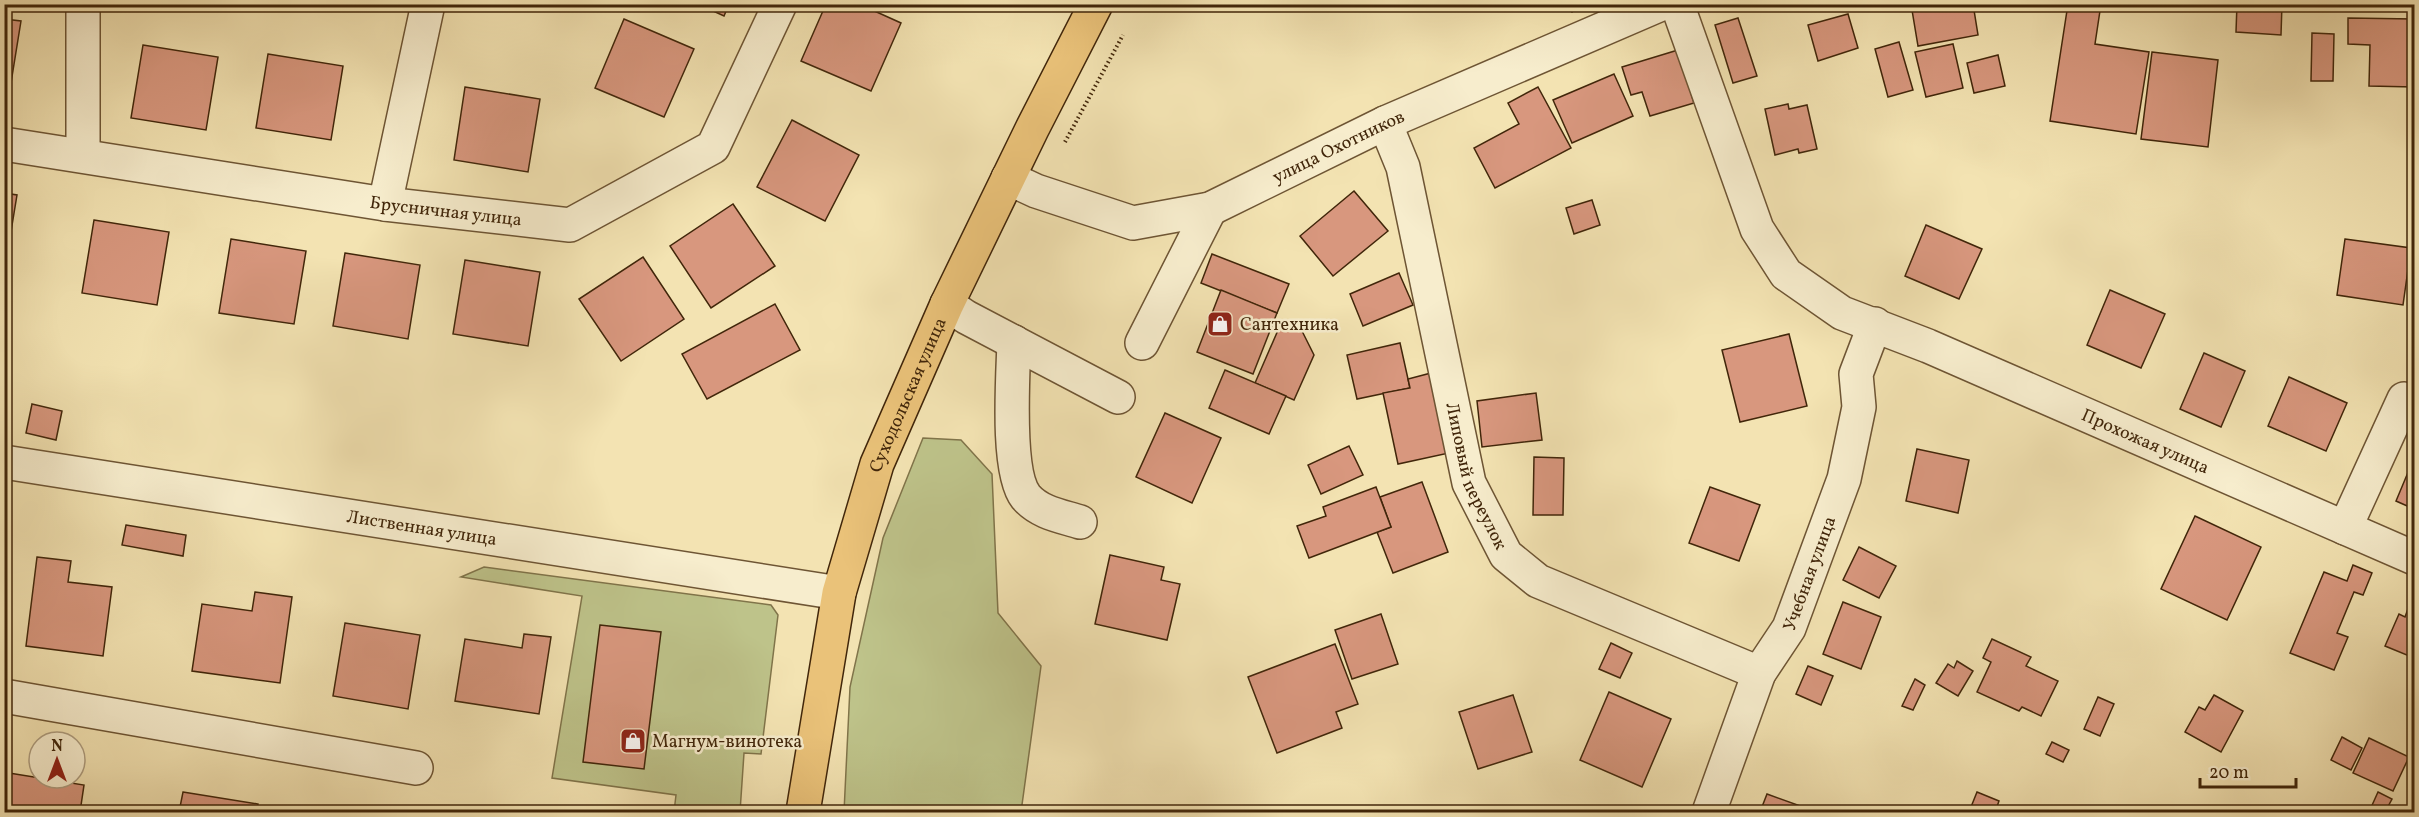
<svg xmlns="http://www.w3.org/2000/svg" width="2419" height="817" viewBox="0 0 2419 817" font-family="Vollkorn,serif">
<style>
.green{fill:#bec38a;stroke:#80744a;stroke-width:1.5}
.building{fill:#d8977e;stroke:#41260a;stroke-width:1.5}
.lines{fill:none;stroke-linecap:round;stroke-linejoin:round}
.minor-casing{stroke:#6e5534;stroke-width:36}
.major-casing{stroke:#41260a;stroke-width:36}
.path{stroke:#41260a;stroke-width:4;stroke-dasharray:1.5 3;stroke-linecap:butt}
.minor{stroke:#f7edcd;stroke-width:33}
.major{stroke:#eac279;stroke-width:33}
.labels{text-anchor:middle;stroke-width:5;stroke-linejoin:round;paint-order:stroke}
.street-label{font-size:18px;fill:#41260a;stroke:#f7edcd}
.poi-label{font-size:18px;fill:#41260a;stroke:#f7edcd;text-anchor:start}
</style>
<rect width="100%" height="100%" fill="#f3e3b2"/>
<filter id="stains"><feTurbulence type="fractalNoise" baseFrequency=".00333" numOctaves="4"/><feColorMatrix values="0 0 0 0 .2 0 0 0 0 .09 0 0 0 0 .02 0 0 0 .5 -.17"/></filter>
<radialGradient id="worn" r=".72"><stop offset=".6" stop-color="#630" stop-opacity="0"/><stop offset="1" stop-color="#630" stop-opacity=".3"/></radialGradient>
<g class="green">
<polygon points="923,438 961,440 992,474 998,613 1041,666 1021,812 844,812 850,687 883,538"/>
<polygon points="484,567 771,605 778,615 761,754 744,753 740,812 674,812 676,795 552,778 582,596 461,577"/>
</g>
<g class="building">
<polygon points="698,4 729,4 724,16"/>
<polygon points="826,4 859,4 901,23 871,91 801,61"/>
<polygon points="1565,4 1581,4 1572,12"/>
<polygon points="1911,4 1973,4 1978,35 1918,46"/>
<polygon points="2068,4 2101,4 2095,44 2149,52 2136,134 2050,121"/>
<polygon points="2237,4 2282,4 2281,35 2236,32"/>
<polygon points="1848,14 1858,48 1818,61 1808,25"/>
<polygon points="1738,18 1757,76 1733,83 1715,25"/>
<polygon points="2348,18 2414,19 2414,87 2369,86 2370,45 2348,44"/>
<polygon points="4,19 21,21 9,95 4,94"/>
<polygon points="624,19 694,49 664,117 595,88"/>
<polygon points="2312,33 2334,34 2333,81 2311,81"/>
<polygon points="1899,42 1913,90 1888,97 1875,49"/>
<polygon points="1953,44 1963,88 1926,97 1915,52"/>
<polygon points="143,45 218,57 206,130 131,118"/>
<polygon points="1678,50 1694,103 1650,116 1642,92 1631,95 1622,67"/>
<polygon points="2152,52 2218,60 2208,147 2141,139"/>
<polygon points="268,54 343,66 331,140 256,128"/>
<polygon points="1998,55 2005,86 1974,93 1967,63"/>
<polygon points="1614,74 1633,116 1572,143 1553,100"/>
<polygon points="465,87 540,99 528,172 454,160"/>
<polygon points="1538,87 1571,148 1495,188 1474,148 1519,124 1508,103"/>
<polygon points="1788,104 1789,109 1807,105 1817,149 1799,153 1798,149 1775,155 1765,109"/>
<polygon points="792,120 859,155 825,221 757,187"/>
<polygon points="1354,191 1388,231 1333,276 1300,236"/>
<polygon points="4,193 17,195 5,268 4,268"/>
<polygon points="1592,200 1600,225 1574,234 1566,208"/>
<polygon points="733,204 775,266 711,308 670,246"/>
<polygon points="94,220 169,232 157,305 82,293"/>
<polygon points="1926,225 1982,249 1959,299 1905,276"/>
<polygon points="231,239 306,251 294,324 219,313"/>
<polygon points="2345,239 2411,248 2403,305 2337,295"/>
<polygon points="345,253 420,265 408,339 333,326"/>
<polygon points="1212,254 1289,284 1277,313 1201,283"/>
<polygon points="643,257 684,319 621,361 579,299"/>
<polygon points="465,260 540,272 528,346 453,334"/>
<polygon points="1399,273 1413,305 1363,326 1350,294"/>
<polygon points="1221,290 1277,313 1253,374 1197,352"/>
<polygon points="2110,290 2165,314 2141,368 2087,345"/>
<polygon points="775,304 800,350 707,399 682,354"/>
<polygon points="1282,321 1301,329 1314,355 1294,400 1255,383"/>
<polygon points="1789,334 1807,406 1740,422 1722,350"/>
<polygon points="1400,343 1410,388 1357,399 1347,355"/>
<polygon points="2204,353 2245,371 2221,427 2180,409"/>
<polygon points="1225,370 1286,396 1269,434 1209,408"/>
<polygon points="1431,373 1449,453 1398,464 1383,393 1410,388 1408,379"/>
<polygon points="2289,377 2347,403 2326,451 2268,426"/>
<polygon points="1536,393 1542,440 1482,447 1477,401"/>
<polygon points="32,404 62,411 56,440 26,433"/>
<polygon points="1165,413 1221,438 1192,503 1136,477"/>
<polygon points="1349,446 1363,475 1321,494 1308,465"/>
<polygon points="1917,449 1969,460 1958,513 1906,501"/>
<polygon points="1534,457 1564,458 1563,515 1533,515"/>
<polygon points="2414,458 2414,509 2396,501"/>
<polygon points="1422,482 1448,552 1393,573 1377,532 1391,527 1380,497"/>
<polygon points="1376,487 1391,527 1309,558 1297,526 1326,516 1323,507"/>
<polygon points="1710,487 1760,505 1739,561 1689,543"/>
<polygon points="2195,516 2261,547 2227,620 2161,589"/>
<polygon points="126,525 186,535 183,556 122,545"/>
<polygon points="1859,547 1896,566 1879,598 1843,580"/>
<polygon points="1110,555 1164,567 1161,580 1180,584 1167,640 1095,624"/>
<polygon points="37,557 71,561 68,582 112,587 103,656 26,646"/>
<polygon points="2353,565 2372,573 2363,595 2354,592 2337,633 2348,637 2334,670 2290,653 2324,572 2347,581"/>
<polygon points="255,592 292,597 280,683 192,671 202,604 252,611"/>
<polygon points="1843,602 1881,617 1861,669 1823,654"/>
<polygon points="2409,606 2414,608 2414,658 2385,646 2399,614 2405,617"/>
<polygon points="1381,614 1398,664 1352,679 1335,630"/>
<polygon points="345,623 420,635 408,709 333,696"/>
<polygon points="600,625 661,632 644,769 583,762"/>
<polygon points="524,634 551,637 539,714 455,701 465,639 522,648"/>
<polygon points="1992,639 2031,657 2026,666 2058,681 2041,716 2022,707 2019,711 1977,692 1991,662 1983,658"/>
<polygon points="1611,643 1632,653 1620,678 1599,669"/>
<polygon points="1335,644 1358,704 1336,712 1342,728 1277,753 1248,677"/>
<polygon points="1957,661 1973,671 1958,696 1936,683 1948,664 1954,668"/>
<polygon points="1808,666 1833,676 1821,705 1796,694"/>
<polygon points="1915,679 1925,685 1913,710 1902,706"/>
<polygon points="1609,692 1671,719 1642,787 1580,760"/>
<polygon points="1513,695 1532,752 1478,769 1459,712"/>
<polygon points="2214,695 2243,711 2221,752 2185,732 2199,707 2205,710"/>
<polygon points="2098,697 2114,704 2100,736 2084,729"/>
<polygon points="2342,737 2362,748 2351,770 2331,760"/>
<polygon points="2369,738 2409,757 2393,791 2353,773"/>
<polygon points="2052,742 2069,750 2063,762 2046,754"/>
<polygon points="9,773 84,785 80,812 4,812"/>
<polygon points="183,792 258,804 256,812 179,812"/>
<polygon points="1977,792 1999,801 1995,812 1969,812"/>
<polygon points="2378,792 2392,799 2385,812 2369,812"/>
<polygon points="1767,794 1817,812 1760,812"/>
</g>
<g class="lines">
<g class="minor-casing">
<g id="minor">
<polyline points="83,4 83,155"/>
<path id="s1" d="M1677,4L1757,229L1786,274L1842,313L1928,346L2414,558"/>
<path id="s2" d="M1385,123L1403,167L1469,483L1506,555L1538,581L1759,673"/>
<path id="s3" d="M4,144L385,204L570,225L713,147L780,4"/>
<path id="s4" d="M1008,178L1036,191L1133,223L1210,209L1385,123L1661,4"/>
<polyline points="385,204 428,4"/>
<polyline points="947,304 966,317 1118,397"/>
<path d="M1014,342C1013,376 1006,472 1026,497C1040,513 1061,516 1080,522"/>
<polyline points="1142,343 1210,209"/>
<path id="s5" d="M4,462L839,593"/>
<polyline points="2345,528 2404,399"/>
<polyline points="4,696 416,768"/>
<path id="s6" d="M1709,812L1759,673L1789,628L1844,479L1859,407L1856,374L1875,324"/>
</g>
</g>
<g class="major-casing">
<g id="major">
<path id="s7" d="M803,812L839,593L877,464L947,304L1032,129L1096,4"/>
</g>
</g>
<polyline class="path" points="1065,142 1123,35"/>
<use href="#minor" class="minor"/>
<use href="#major" class="major"/>
</g>
<defs>
<g id="shop-square" transform="scale(1.35)"><rect x="-9" y="-9" width="18" height="18" rx="4" fill="#8f2418" stroke="#f7edcd"/><path d="M-5-2.5h2.3a2.7 3.5 0 0 1 5.4 0H5L5.5 6h-11ZM-1.5-2.5h3a1.5 2.3 0 0 0-3 0Z" fill="#fff"/></g>
</defs>
<g fill-rule="evenodd">
<use href="#shop-square" x="1220" y="324"/>
<use href="#shop-square" x="633" y="741"/>
</g>
<g class="labels">
<g class="street-label">
<text dy="6" stroke="none"><textPath href="#s4" startOffset="354">улица Охотников</textPath></text>
<text dy="6" stroke="none"><textPath href="#s3" startOffset="447">Брусничная улица</textPath></text>
<text dy="6" stroke="none"><textPath href="#s7" startOffset="432">Суходольская улица</textPath></text>
<text dy="6" stroke="none"><textPath href="#s1" startOffset="690">Прохожая улица</textPath></text>
<text dy="6" stroke="none"><textPath href="#s2" startOffset="366">Липовый переулок</textPath></text>
<text dy="6" stroke="none"><textPath href="#s5" startOffset="423">Лиственная улица</textPath></text>
<text dy="6" stroke="none"><textPath href="#s6" startOffset="260">Учебная улица</textPath></text>
</g>
<g class="poi-label">
<text x="1240" y="330">Сантехника</text>
<text x="652" y="747">Магнум-винотека</text>
</g>
</g>
<rect width="2419" height="817" fill="none" stroke="#f3e3b2" stroke-width="24"/>
<rect x="6" y="6" width="2407" height="805" fill="none" stroke="#41260a" stroke-width="3"/>
<rect x="12" y="12" width="2395" height="793" fill="none" stroke="#41260a" stroke-width="1.5"/>
<g transform="translate(57 760)"><circle r="28" fill="#f7edcd" stroke="#ae9d7f" stroke-width="1.5"/>
<path d="M0-4.5L10 22L0 15L-10 22Z" fill="#8f2418"/>
<text y="-9" font-size="16" font-weight="bold" text-anchor="middle" fill="#41260a">N</text>
</g>
<path d="M2200 778v9h96v-9" fill="none" stroke="#41260a" stroke-width="3"/>
<text x="2209" y="778" font-size="18" fill="#41260a" stroke="#f7edcd" stroke-width="4.5" paint-order="stroke">20 m</text>
<rect width="100%" height="100%" filter="url(#stains)"/>
<rect width="100%" height="100%" fill="url(#worn)"/>
</svg>
